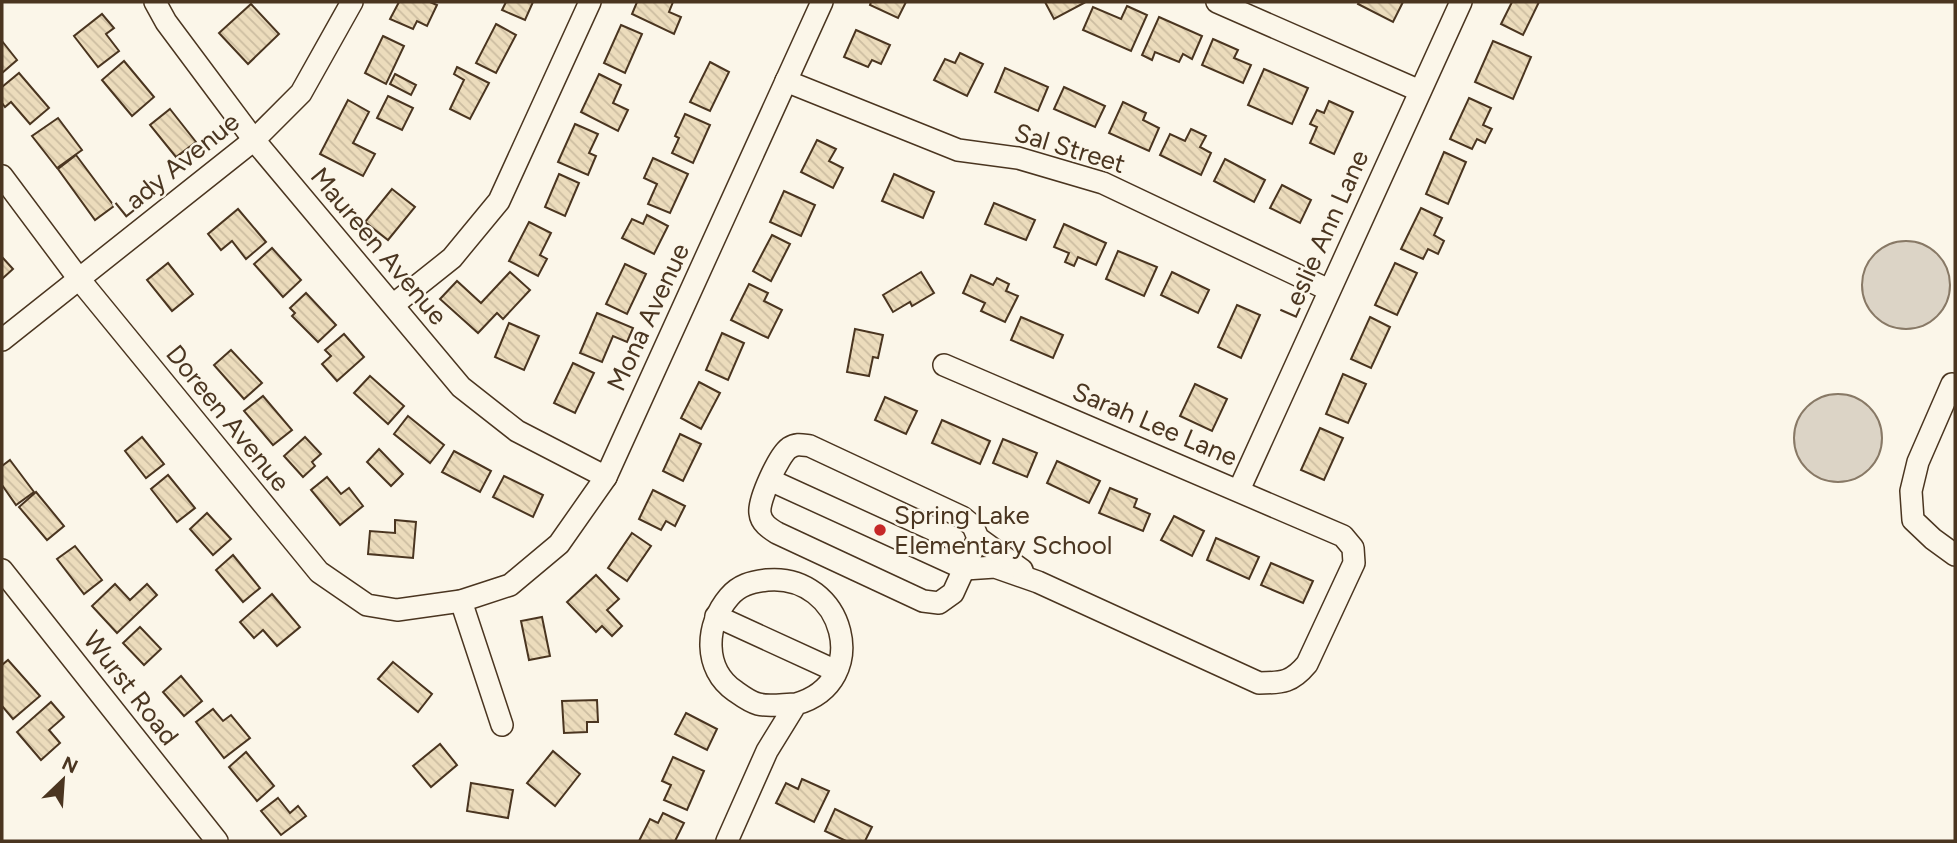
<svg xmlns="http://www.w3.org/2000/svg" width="1957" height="843" viewBox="0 0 1957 843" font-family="Figtree,sans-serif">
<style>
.water{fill:#dcd4c6;stroke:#887966;stroke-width:2}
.building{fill:url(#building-back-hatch);stroke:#4a3520;stroke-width:2}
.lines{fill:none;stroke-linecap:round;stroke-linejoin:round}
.minor-casing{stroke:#4a3520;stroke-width:24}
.minor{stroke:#fbf6e9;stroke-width:21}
.poi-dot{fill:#c62828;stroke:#fbf6e9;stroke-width:2.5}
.labels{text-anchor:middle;stroke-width:5;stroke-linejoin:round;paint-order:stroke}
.street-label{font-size:26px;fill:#4a3520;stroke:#fbf6e9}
.poi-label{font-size:26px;fill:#4a3520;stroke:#fbf6e9;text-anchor:start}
</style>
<defs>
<pattern id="building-back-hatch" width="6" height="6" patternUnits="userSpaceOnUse" patternTransform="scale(1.75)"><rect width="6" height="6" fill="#ecdcbc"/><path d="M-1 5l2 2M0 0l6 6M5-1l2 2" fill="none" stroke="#ccbda1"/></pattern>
</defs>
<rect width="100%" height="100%" fill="#fbf6e9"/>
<g class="water">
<circle cx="1906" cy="285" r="44"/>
<circle cx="1838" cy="438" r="44"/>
</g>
<g class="building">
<polygon points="399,2 430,2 437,5 427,26 417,21 413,29 390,19"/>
<polygon points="506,2 533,2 525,20 502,10"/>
<polygon points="637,2 673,2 669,12 681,17 674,34 632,14"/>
<polygon points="871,2 906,2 898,18 870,5"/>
<polygon points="1045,2 1083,2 1084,3 1054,19"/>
<polygon points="1359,2 1403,2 1393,22 1358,4"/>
<polygon points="1512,2 1539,2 1523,35 1501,24"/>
<polygon points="251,4 279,34 248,64 219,33"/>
<polygon points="1127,6 1147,15 1131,51 1083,30 1093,7 1121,19"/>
<polygon points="102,14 114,28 106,34 119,51 98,67 74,36"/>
<polygon points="1159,17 1202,36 1192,59 1183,54 1179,62 1155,52 1152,60 1142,55"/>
<polygon points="496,24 516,35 496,73 476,63"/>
<polygon points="621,25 642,34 625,73 604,63"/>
<polygon points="856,30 890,45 881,64 872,60 868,67 844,57"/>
<polygon points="383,36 404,46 386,84 365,73"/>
<polygon points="1213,39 1238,50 1234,58 1251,65 1243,83 1202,65"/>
<polygon points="2,41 17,60 2,73"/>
<polygon points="1493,41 1531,57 1513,99 1475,82"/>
<polygon points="960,53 983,64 967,96 934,80 945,59 955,63"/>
<polygon points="124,61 154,97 132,116 102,80"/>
<polygon points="710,62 729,72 710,111 690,102"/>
<polygon points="457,67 489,83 470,119 450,109 464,80 454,74"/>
<polygon points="1005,68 1048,87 1038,111 995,92"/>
<polygon points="1264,69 1308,88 1292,124 1248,105"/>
<polygon points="19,73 49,108 30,124 11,102 5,107 2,103 2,87"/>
<polygon points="395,74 416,85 411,95 390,84"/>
<polygon points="599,74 621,85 613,103 628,110 618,131 581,112"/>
<polygon points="1064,87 1105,106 1095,127 1054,109"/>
<polygon points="388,96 413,108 402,130 377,118"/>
<polygon points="1469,98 1491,108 1483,125 1492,129 1485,143 1477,139 1472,149 1450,139"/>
<polygon points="348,100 369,112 353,143 375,154 363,176 320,154"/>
<polygon points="1329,101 1353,112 1334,154 1310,143 1317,127 1310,124 1317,110 1324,113"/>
<polygon points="1123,102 1146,113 1143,120 1159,128 1149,151 1109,133"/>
<polygon points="170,109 196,142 176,157 150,125"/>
<polygon points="685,114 710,125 693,163 672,153 679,138 675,136"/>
<polygon points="58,118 82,150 57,168 32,136"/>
<polygon points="575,124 598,134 589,153 596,156 588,175 558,162"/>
<polygon points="1191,129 1206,136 1200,147 1211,153 1201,175 1160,155 1170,134 1185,141"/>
<polygon points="817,140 836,149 829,161 843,168 833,188 801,172"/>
<polygon points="1444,152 1466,162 1448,204 1426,194"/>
<polygon points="76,155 114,206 95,220 58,169"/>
<polygon points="653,158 688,174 670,213 648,204 657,184 644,178"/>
<polygon points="1225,159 1265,180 1254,202 1214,181"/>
<polygon points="559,174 579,183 565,216 545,207"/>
<polygon points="894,174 934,192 923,218 882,201"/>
<polygon points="1282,185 1311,200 1300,223 1270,208"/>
<polygon points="392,189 415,207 388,240 365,222"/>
<polygon points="784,191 815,205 801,236 770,222"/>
<polygon points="994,203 1035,220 1026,240 985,224"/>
<polygon points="1421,208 1442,218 1434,235 1444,241 1438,254 1428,249 1423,259 1401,249"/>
<polygon points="238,209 266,242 246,259 232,241 221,250 208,234"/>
<polygon points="647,215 668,226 654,254 622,238 632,219 643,224"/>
<polygon points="529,222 551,233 540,255 547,259 538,276 509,261"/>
<polygon points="1064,224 1106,243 1096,265 1078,257 1074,266 1065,262 1069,253 1054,247"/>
<polygon points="772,235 790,244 771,281 753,271"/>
<polygon points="272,248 301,280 283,297 254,264"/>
<polygon points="1118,251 1157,267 1144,296 1106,279"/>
<polygon points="2,257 13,269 2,279"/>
<polygon points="168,263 193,294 172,311 147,280"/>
<polygon points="1395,263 1417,273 1397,315 1375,305"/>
<polygon points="625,264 646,274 627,314 606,304"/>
<polygon points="510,272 530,290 503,319 497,313 478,333 440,299 457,281 481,303"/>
<polygon points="921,272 934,293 912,306 910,302 893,312 883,295"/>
<polygon points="1172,272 1209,290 1198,313 1161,295"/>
<polygon points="971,275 993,285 997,278 1009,284 1006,291 1018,296 1005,322 981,311 985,303 963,293"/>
<polygon points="749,284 768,293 764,301 782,310 768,338 731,320"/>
<polygon points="306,293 336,325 318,342 292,316 295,313 290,308"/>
<polygon points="1237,305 1260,315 1241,358 1218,347"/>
<polygon points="597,313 633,328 627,342 613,336 602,362 580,353"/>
<polygon points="1021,317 1063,335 1053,358 1011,340"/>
<polygon points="1370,317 1390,327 1371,368 1351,359"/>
<polygon points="509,323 539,336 524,370 495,357"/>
<polygon points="855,329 883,335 878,358 873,357 869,376 847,372"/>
<polygon points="722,333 744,343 728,380 706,370"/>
<polygon points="344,334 364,357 337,381 322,364 331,356 325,350"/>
<polygon points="231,350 262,383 244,399 214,365"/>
<polygon points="573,363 594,373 575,413 554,403"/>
<polygon points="1343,374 1366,384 1348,423 1326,414"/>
<polygon points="370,376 404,406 388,424 354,393"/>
<polygon points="699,382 720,393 701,429 681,418"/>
<polygon points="1195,384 1227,399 1212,431 1180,416"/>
<polygon points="263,396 292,430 273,445 244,411"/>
<polygon points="885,397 917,411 906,434 875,420"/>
<polygon points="408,416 444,445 430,463 394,434"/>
<polygon points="942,420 990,441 980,464 932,443"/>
<polygon points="1320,428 1343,438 1324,480 1301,470"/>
<polygon points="680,434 701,444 683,481 663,471"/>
<polygon points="142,437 164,464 146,478 125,451"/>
<polygon points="305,437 321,454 312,462 315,466 303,477 284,456"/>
<polygon points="1003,439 1037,453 1027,477 993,463"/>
<polygon points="379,449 403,474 391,486 367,462"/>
<polygon points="454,451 491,471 480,492 442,472"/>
<polygon points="10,460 34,492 16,505 2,485 2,466"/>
<polygon points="1057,461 1100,481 1089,503 1047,483"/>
<polygon points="168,475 195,508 177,522 151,489"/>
<polygon points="504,476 543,495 533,517 493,497"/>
<polygon points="327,477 341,494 349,488 363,506 340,525 311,490"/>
<polygon points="1110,488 1137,499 1134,507 1150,514 1143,531 1099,513"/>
<polygon points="653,490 685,506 675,526 666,521 661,530 639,519"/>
<polygon points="36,492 64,526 47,540 19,507"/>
<polygon points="207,513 231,539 213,555 190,529"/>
<polygon points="1174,516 1204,531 1192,556 1161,540"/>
<polygon points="395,520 416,522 413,558 368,554 370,531 395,533"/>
<polygon points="632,533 651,546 627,581 608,568"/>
<polygon points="1216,538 1259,557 1249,579 1207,560"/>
<polygon points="75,546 102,580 84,594 57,559"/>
<polygon points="233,555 260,588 243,602 216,570"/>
<polygon points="1271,563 1313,581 1303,603 1261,585"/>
<polygon points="596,575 619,599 607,610 622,626 612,636 602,626 596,632 567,602"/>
<polygon points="115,584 130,600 147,584 157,595 117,633 92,606"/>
<polygon points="272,594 300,627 277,646 263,630 254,638 240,622"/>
<polygon points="542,617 550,656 529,660 521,621"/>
<polygon points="140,627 161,649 144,665 123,643"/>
<polygon points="8,660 40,696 13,719 2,706 2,665"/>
<polygon points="393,662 432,694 418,712 378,679"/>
<polygon points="181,676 202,701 184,716 163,692"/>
<polygon points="597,700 598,722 587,722 587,732 564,733 562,701"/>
<polygon points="51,702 64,717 49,730 60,743 41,760 17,732"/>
<polygon points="213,709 223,721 231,715 250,738 224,758 196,722"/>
<polygon points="686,713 717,729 707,750 675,734"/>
<polygon points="440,744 457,765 431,787 413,766"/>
<polygon points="553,751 580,774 555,806 527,783"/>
<polygon points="246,752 274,786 257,801 229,767"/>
<polygon points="673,757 704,771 687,810 664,800 671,785 662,781"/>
<polygon points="802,779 829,791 814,822 776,803 786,783 798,789"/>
<polygon points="471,783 513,790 508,818 467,811"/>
<polygon points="278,798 290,813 298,806 306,816 281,835 261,811"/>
<polygon points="835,809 872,827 865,841 846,841 825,831"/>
<polygon points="663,813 684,823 675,841 639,841 650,819 658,823"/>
</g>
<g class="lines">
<g class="minor-casing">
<g id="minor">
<polyline points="155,2 166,22 254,140 461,387 517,431 606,477"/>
<polyline points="1217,2 1420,91"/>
<polyline points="786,81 958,150 1018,158 1103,183 1329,290"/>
<polyline points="2,176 79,279 319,572 367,605 397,610 461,601 510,585 559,544 606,477 822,2"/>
<polyline points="393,305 452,258 499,201 590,2"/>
<polyline points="2,340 254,140 301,93 352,2"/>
<polyline points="1952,384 1918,462 1911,491 1913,520 1933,539 1955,555"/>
<path d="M770,480L965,569L995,567L1038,582L1259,683C1283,683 1292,682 1307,664L1354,563L1353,548L1343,536L944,365"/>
<polyline points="1239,490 1461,2"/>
<path d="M978,538L953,593L939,603L923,601L777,533C769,528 761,523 760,513C758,500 779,455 789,448C797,443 802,445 810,446L962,517L973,526L978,538L1022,570"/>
<polyline points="2,570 217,841"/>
<polyline points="461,601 502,725"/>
<polyline points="716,616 836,671"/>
<path d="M727,841L767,751L796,704C874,682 844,573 767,580C751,582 739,585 729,597C705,625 703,669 735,691C742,696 750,702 758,704C769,707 784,704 796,704"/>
</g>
</g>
<use href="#minor" class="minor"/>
</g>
<circle class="poi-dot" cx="880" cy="530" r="7"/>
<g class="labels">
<g class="street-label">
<text transform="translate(1070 148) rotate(17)" y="9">Sal Street</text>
<text transform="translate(177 165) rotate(-39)" y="9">Lady Avenue</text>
<text transform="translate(1324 234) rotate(-66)" y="9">Leslie Ann Lane</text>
<text transform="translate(379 246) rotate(50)" y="9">Maureen Avenue</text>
<text transform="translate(648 317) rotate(-65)" y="9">Mona Avenue</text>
<text transform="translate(228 418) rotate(51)" y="9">Doreen Avenue</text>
<text transform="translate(1155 424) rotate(23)" y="9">Sarah Lee Lane</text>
<text transform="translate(131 688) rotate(52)" y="9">Wurst Road</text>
</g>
<g class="poi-label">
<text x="894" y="524">Spring Lake<tspan x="894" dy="30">Elementary School</tspan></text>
</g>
</g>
<rect width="1957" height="843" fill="none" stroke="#4a3520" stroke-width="7"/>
<g transform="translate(63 780) rotate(25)" stroke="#fbf6e9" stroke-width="5" paint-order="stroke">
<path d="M0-5L12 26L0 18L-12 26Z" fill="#4a3520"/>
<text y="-10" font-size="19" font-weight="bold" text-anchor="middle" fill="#4a3520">N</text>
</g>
</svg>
